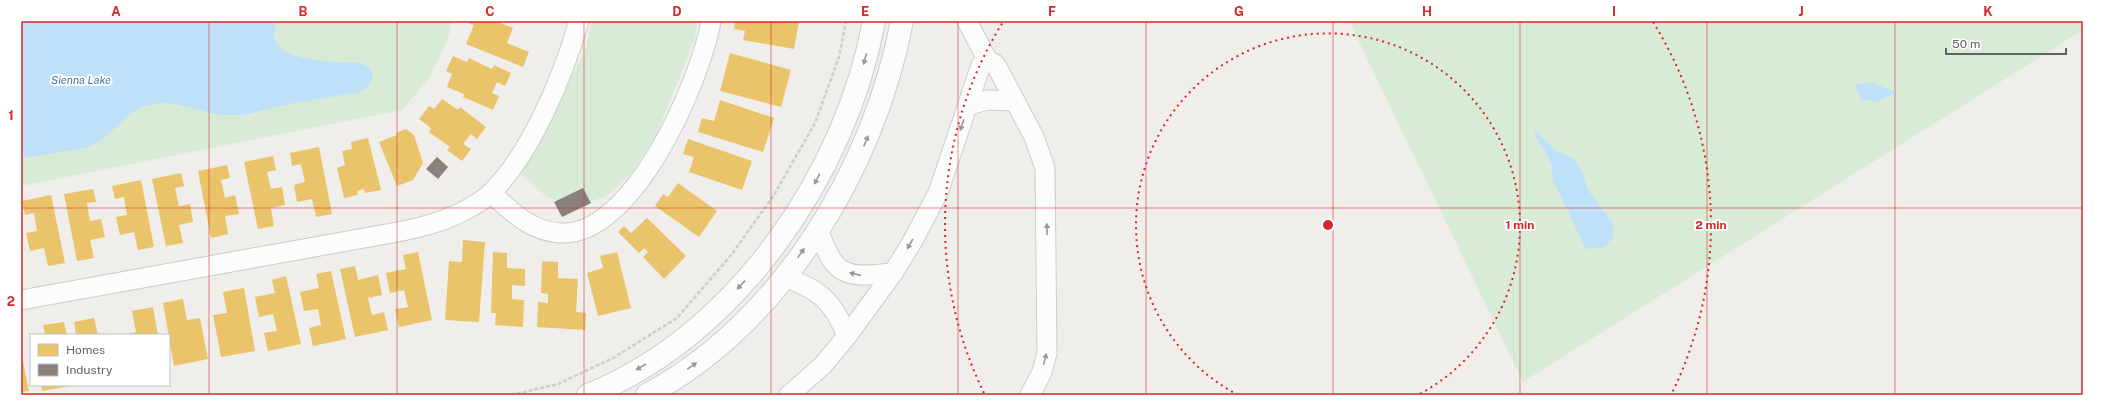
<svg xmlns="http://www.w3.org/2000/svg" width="2104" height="416" viewBox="0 0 2104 416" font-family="'Public Sans',sans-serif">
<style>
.green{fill:#d8ebd6}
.water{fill:#bfe0f9}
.homes{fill:#e9c46a}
.industry{fill:#8a817c}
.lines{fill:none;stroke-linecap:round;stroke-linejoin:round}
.minor-casing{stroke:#cbcccc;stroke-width:21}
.tertiary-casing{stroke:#cbcccc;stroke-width:24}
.path{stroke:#cacfcc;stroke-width:2.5;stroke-dasharray:4 2;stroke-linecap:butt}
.minor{stroke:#fdfcfc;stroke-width:19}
.tertiary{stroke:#fdfcfc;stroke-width:22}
.oneway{fill:#96999c}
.grid{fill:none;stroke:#d62828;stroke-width:1;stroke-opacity:0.55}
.ring{fill:none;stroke:#d62828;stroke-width:2;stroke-dasharray:2 4}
.labels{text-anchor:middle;stroke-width:4;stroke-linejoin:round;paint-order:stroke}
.water-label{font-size:11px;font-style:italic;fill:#4174aa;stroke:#fff}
.centre{fill:#d62828;stroke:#fff;stroke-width:2}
.ring-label{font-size:12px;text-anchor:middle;font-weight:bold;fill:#d62828;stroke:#fff;stroke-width:4;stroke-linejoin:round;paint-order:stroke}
.neatline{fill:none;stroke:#d62828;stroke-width:1.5}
.grid-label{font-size:13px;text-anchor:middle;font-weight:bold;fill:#d62828}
</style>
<rect width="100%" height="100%" fill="#efeeea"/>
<g class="green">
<polygon points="21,21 452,21 448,38 430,77 402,110 21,186"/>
<polygon points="592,21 698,21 695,39 656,135 631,174 605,197 574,206 547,197 518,171 553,117 586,47"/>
<polygon points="1349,21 2083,21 2083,30 1523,382"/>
</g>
<g class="water">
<path d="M21,21H278C255,64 337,61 360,63C379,70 375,83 360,92L294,103L244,115H219L175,104L161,103L145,106L131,113L102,140L87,147L38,156L21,157Z"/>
<polygon points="1876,83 1884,88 1895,91 1894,94 1877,101 1861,100 1855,84"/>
<polygon points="1535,130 1556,151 1573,158 1581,170 1588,190 1613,223 1613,237 1605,247 1586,249 1553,180 1552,166 1548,157 1535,135"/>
</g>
<g class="homes">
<polygon points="469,21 495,21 513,28 507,43 529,52 523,67 466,44 474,25 468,23"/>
<polygon points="735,21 799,21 794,49 743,40 745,31 734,29"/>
<polygon points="730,53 791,70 781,107 720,91"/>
<polygon points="453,56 467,62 469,58 492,69 494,65 511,73 505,86 497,82 492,93 499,96 493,110 463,97 464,94 447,87 452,74 446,71"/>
<polygon points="442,99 458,110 460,107 486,127 477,139 471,134 463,144 471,149 462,161 447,150 450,147 429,132 431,128 419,119 429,106 434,109"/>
<polygon points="720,100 774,118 763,152 698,132 702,118 714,121"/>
<polygon points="406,129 414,135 423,163 413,180 397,186 379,142 397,135 396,133"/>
<polygon points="368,138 381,190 365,193 364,189 357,191 358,195 344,198 337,168 345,165 342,151 352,149 351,142"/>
<polygon points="688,139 752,161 742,190 689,172 694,157 683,154"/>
<polygon points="319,147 332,214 316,217 312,199 297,202 294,185 305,182 301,164 292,166 290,153"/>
<polygon points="273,156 276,170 267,172 271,189 282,187 285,205 271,208 274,226 258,229 244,162"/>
<polygon points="227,165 230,178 221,180 225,198 235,195 239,214 225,216 228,234 211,238 198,171"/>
<polygon points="181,173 184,186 175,188 179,206 190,204 193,222 179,225 183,243 166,246 152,179"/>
<polygon points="141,180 154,247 138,250 134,232 120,235 116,217 127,215 124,197 115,199 112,186"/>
<polygon points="678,183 717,211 699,237 655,206 663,194 668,197"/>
<polygon points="93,189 96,202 87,203 90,221 101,219 105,237 90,240 94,258 77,261 64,194"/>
<polygon points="51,195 65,263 48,266 44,248 30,251 26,233 37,231 34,213 25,215 22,201"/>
<polygon points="647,218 686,256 664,279 643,257 648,252 644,248 639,253 618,232 624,226 631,233"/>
<polygon points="463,240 485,242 479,322 445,320 449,261 462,262"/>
<polygon points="418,252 432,320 399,327 395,309 408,307 404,290 390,293 386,273 406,269 403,255"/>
<polygon points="493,252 507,253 507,268 525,269 525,286 512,285 512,299 524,300 523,327 495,325 496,313 491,313"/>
<polygon points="617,252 631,308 598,316 587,273 603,268 600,256"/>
<polygon points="542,261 558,262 558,278 578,279 576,312 586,313 585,330 537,327 538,302 548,303 548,294 541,293"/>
<polygon points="355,266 358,280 378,275 382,295 368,298 372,315 384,312 388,330 355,337 340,269"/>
<polygon points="331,271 346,339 313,346 309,328 321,325 318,309 304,311 300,292 319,288 316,274"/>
<polygon points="286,276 301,344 268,351 264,333 277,331 273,314 259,317 255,297 275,293 272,280"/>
<polygon points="244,288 255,351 221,357 213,315 227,313 223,292"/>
<polygon points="183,299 187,320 200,318 208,359 174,366 163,303"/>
<polygon points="153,307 158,335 123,335 136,332 132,311"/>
<polygon points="94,318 98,335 76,335 74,322"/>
<polygon points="64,322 67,335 45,335 43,325"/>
<polygon points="21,353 29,391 21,392"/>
<polygon points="41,385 69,385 69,386 42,391"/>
</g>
<g class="industry">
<polygon points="437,157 448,167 438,179 426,169"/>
<polygon points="583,188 591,203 562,217 554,202"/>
</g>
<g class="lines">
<g class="minor-casing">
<g id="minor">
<polyline points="967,21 988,61"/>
<polyline points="969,105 987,100 1014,101"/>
<path d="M491,193C512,212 530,231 560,233C633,238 701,80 711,21"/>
<path d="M818,229C835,277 844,278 893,273"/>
<path d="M785,277C820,290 833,301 847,336"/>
<path d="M21,300L364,238C398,232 433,227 464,211C473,206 484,200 491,193C532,152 563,76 579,21"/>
<polyline points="789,395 823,365 847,336 893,273 911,244 938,193 981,65 988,61 995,64 997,67 1034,137 1045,168 1047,353 1042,372 1030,395"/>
</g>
</g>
<g class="tertiary-casing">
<g id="tertiary">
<path d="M588,395C736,336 846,174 874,21"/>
<path d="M647,395C782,322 874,168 902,21"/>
</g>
</g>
<polyline class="path" points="511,395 558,384 613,358 677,318 732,254 774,195 815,123 839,57 846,21"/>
<use href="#minor" class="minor"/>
<use href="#tertiary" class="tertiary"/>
</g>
<defs><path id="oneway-solid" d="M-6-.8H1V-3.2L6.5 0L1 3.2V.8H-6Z"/></defs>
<g class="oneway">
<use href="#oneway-solid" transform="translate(865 59) rotate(105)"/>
<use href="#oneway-solid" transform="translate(962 125) rotate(109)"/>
<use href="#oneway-solid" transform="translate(866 141) rotate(-67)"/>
<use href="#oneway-solid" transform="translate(817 179) rotate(118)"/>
<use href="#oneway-solid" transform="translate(1047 229) rotate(-91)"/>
<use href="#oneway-solid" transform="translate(910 244) rotate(120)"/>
<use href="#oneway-solid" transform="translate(801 253) rotate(-55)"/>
<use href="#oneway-solid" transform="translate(855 274) rotate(-167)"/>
<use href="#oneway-solid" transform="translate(741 285) rotate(133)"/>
<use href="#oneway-solid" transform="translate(1045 359) rotate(-76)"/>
<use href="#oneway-solid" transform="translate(692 366) rotate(-35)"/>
<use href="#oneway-solid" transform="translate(641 367) rotate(149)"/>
</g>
<path class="grid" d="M209,21V395M397,21V395M584,21V395M771,21V395M958,21V395M1146,21V395M1333,21V395M1520,21V395M1707,21V395M1895,21V395M21,208H2083"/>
<g class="ring">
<path d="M1238 395A192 192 0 1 1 1418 395"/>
<path d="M984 393A383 383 0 0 1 1003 22M1653 22A383 383 0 0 1 1672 393"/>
</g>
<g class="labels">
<g class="water-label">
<text x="81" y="84">Sienna Lake</text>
</g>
</g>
<circle cx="1328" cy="225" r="6" class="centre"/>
<g class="ring-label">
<text x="1520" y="229">1 min</text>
<text x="1711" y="229">2 min</text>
</g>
<rect width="2104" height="416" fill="none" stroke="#ffffff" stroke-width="44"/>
<rect x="30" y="334" width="140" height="52" fill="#ffffff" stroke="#bfc1c3"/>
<rect x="38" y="344" width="20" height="12" fill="#e9c46a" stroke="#bfc1c3"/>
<text x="66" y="354" font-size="12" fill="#5f6368">Homes</text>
<rect x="38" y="364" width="20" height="12" fill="#8a817c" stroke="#bfc1c3"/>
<text x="66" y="374" font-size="12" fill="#5f6368">Industry</text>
<path d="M1946 48v6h120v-6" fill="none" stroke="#5f6368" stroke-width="2"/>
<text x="1952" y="48" font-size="12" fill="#5f6368" stroke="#ffffff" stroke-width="3" paint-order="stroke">50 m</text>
<rect x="22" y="22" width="2060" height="372" class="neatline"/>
<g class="grid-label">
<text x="116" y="16">A</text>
<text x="303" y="16">B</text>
<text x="490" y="16">C</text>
<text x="677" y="16">D</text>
<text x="865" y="16">E</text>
<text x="1052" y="16">F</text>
<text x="1239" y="16">G</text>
<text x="1427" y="16">H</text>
<text x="1614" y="16">I</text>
<text x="1801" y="16">J</text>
<text x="1988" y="16">K</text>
<text x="11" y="120">1</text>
<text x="11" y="306">2</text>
</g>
</svg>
